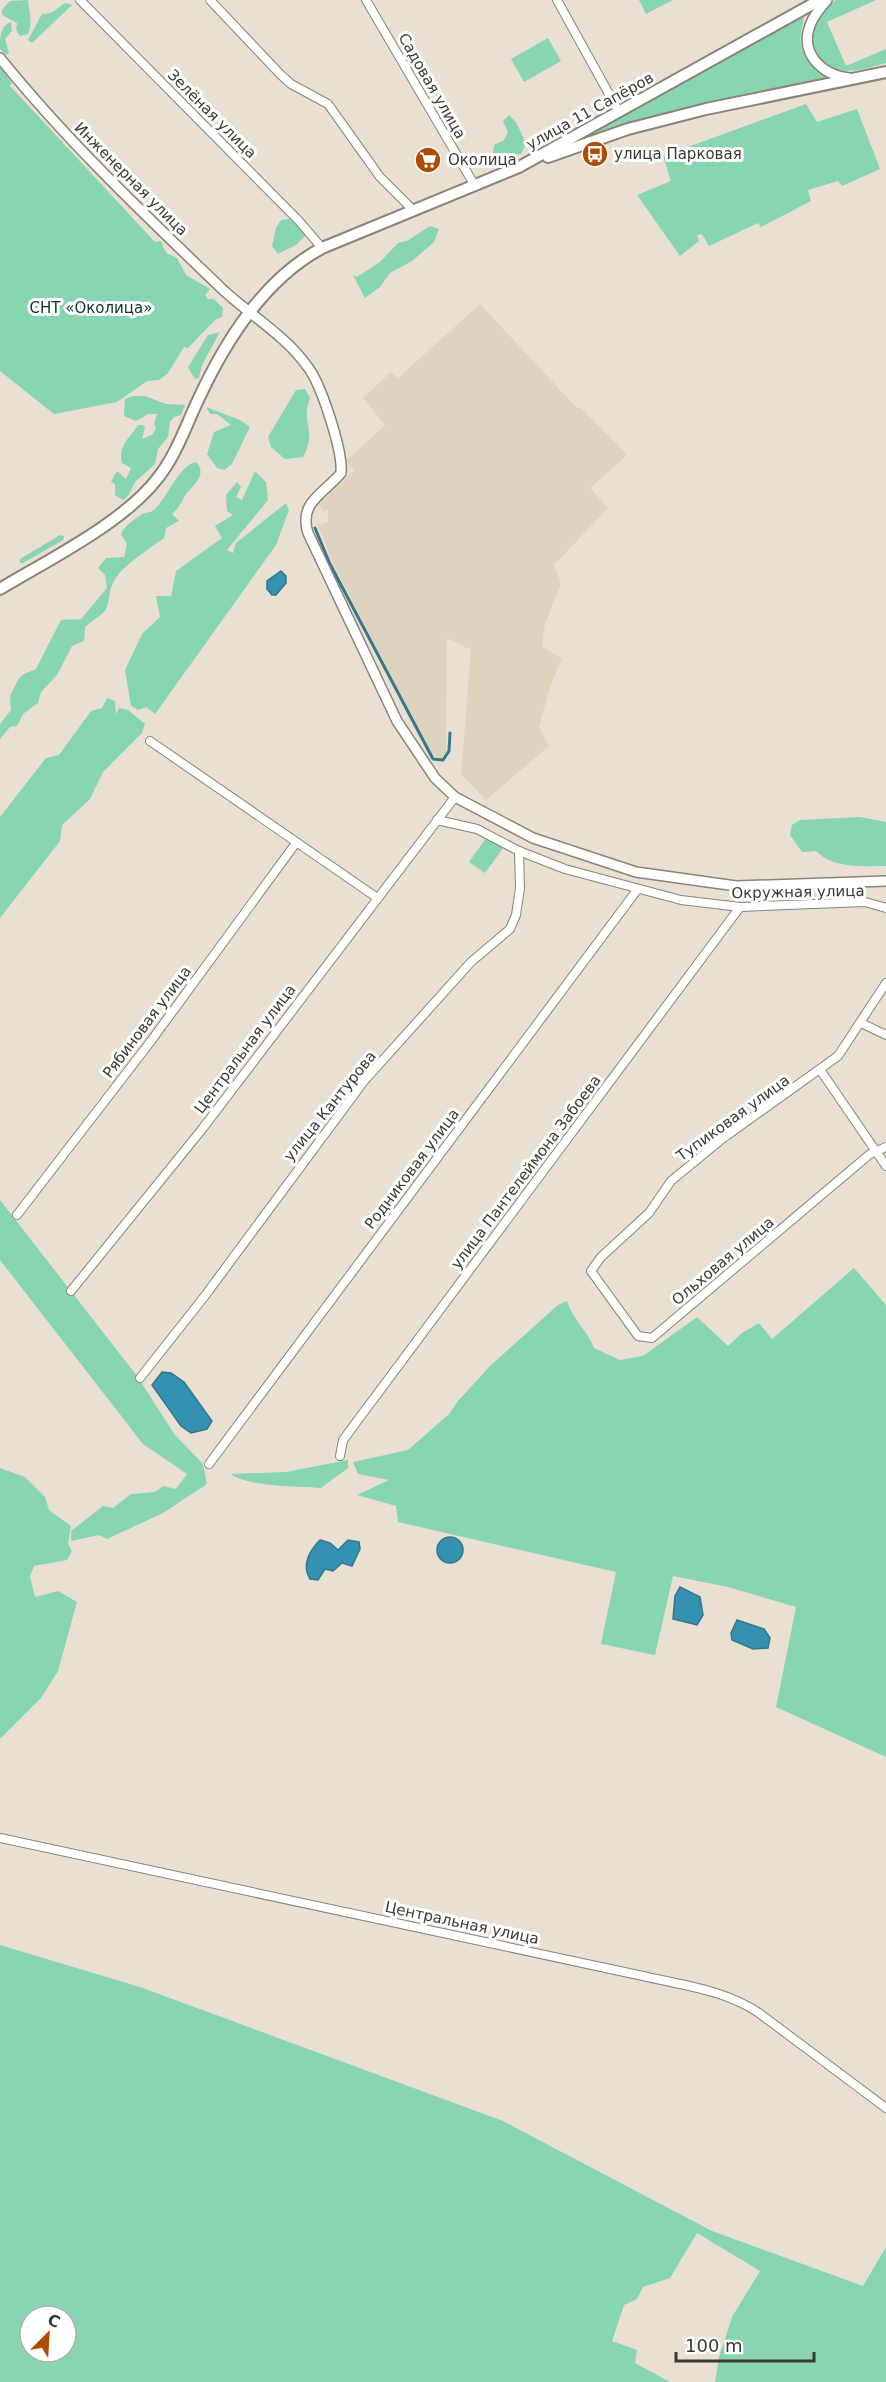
<svg xmlns="http://www.w3.org/2000/svg" width="886" height="2382" viewBox="0 0 886 2382" font-family="'DejaVu Sans',sans-serif">
<style>
.built{fill:#e0d3be}
.green{fill:#87d5b1;fill-rule:evenodd}
.water{fill:#3491b1;stroke:#36778b;stroke-width:1.5}
.lines{fill:none;stroke-linecap:round;stroke-linejoin:round}
.stream{stroke:#36778b;stroke-width:3}
.minor-casing{stroke:#8b8376;stroke-width:10}
.tertiary-casing{stroke:#8b8376;stroke-width:12}
.secondary-casing{stroke:#8b8376;stroke-width:14}
.minor{stroke:#fff;stroke-width:8}
.tertiary{stroke:#fff;stroke-width:9}
.secondary{stroke:#fff;stroke-width:10}
.labels{text-anchor:middle;stroke-width:6;stroke-linejoin:round;paint-order:stroke}
.street-label{font-size:15px;fill:#3c3933;stroke:#fff}
.poi-label{font-size:15px;fill:#3c3933;stroke:#fff;text-anchor:start}
.park-label{font-size:15px;fill:#0c3223;stroke:#fff}
</style>
<rect width="100%" height="100%" fill="#e9e0d2"/>
<polygon class="built" points="480,304 577,408 580,407 626,453 624,458 590,488 608,508 554,565 561,583 545,624 542,646 562,659 551,684 539,727 549,746 486,800 461,774 471,650 447,638 446,752 441,758 432,756 334,565 318,525 328,522 328,510 323,512 319,504 354,471 346,461 385,425 363,398 391,372 398,378"/>
<g class="green">
<path d="M28,0C29,12 33,22 28,34L20,36L16,29L17,23L2,15V10L10,1Z"/>
<polygon points="639,0 673,0 646,14"/>
<path d="M836,0H876L827,22L846,66L886,49V63C871,67 855,73 840,70C799,62 807,17 836,0Z"/>
<polygon points="65,3 72,5 32,43 28,40 42,14 51,13"/>
<path d="M803,15C805,18 802,26 801,33C798,55 813,70 832,78L666,113L579,139Z"/>
<path d="M11,22L12,31L5,39L9,53L6,55L0,49C0,38 0,26 11,22Z"/>
<polygon points="548,38 561,61 524,82 511,59"/>
<polygon points="0,67 12,83 10,86 155,242 161,241 166,253 177,258 186,275 210,289 205,295 208,299 214,299 223,308 222,317 215,320 188,348 184,347 168,373 159,380 147,381 117,402 54,414 0,371"/>
<polygon points="806,104 817,122 857,109 880,169 842,186 838,181 808,190 811,201 761,227 758,223 709,246 702,234 697,235 699,241 680,256 637,195 671,181 663,156"/>
<polygon points="509,115 516,122 526,143 521,154 512,155 500,162 492,161 494,145 504,140 508,132 503,121"/>
<polygon points="292,214 309,232 296,245 278,254 272,246 276,228 281,220 289,219"/>
<polygon points="430,226 439,229 434,242 412,261 390,273 380,287 365,298 353,275 357,277 380,262 398,243 407,241"/>
<polygon points="220,332 202,365 199,378 195,379 188,367 208,335"/>
<path d="M305,389L310,398C300,424 318,430 303,457L285,459L271,447L268,437L296,390Z"/>
<path d="M133,396H145L166,404L185,405L181,415L174,417L170,422L168,437L158,449L155,464L135,482L128,496L123,500L115,495V484L111,482L117,471L126,479L131,468L122,463C118,445 130,438 138,425H143L145,428L142,439L152,435L156,429L154,424L157,414H148L136,421L124,416L125,399Z"/>
<polygon points="206,407 240,420 250,427 232,464 224,470 217,468 207,454 214,432 231,425 217,414 210,414"/>
<path d="M196,462C208,475 193,485 186,494C182,501 179,508 172,514L179,521L166,528L164,538C148,550 119,567 112,585C108,593 110,605 104,612C98,618 91,621 85,627L84,641L72,646L57,675L41,692L38,703L23,714L17,726L10,727L0,739V724L11,710L10,696L18,680L22,675L36,669L61,620L81,619L107,588L105,575L98,568L106,558L124,557L127,544L121,534C123,528 134,519 141,515C145,512 150,513 154,510C166,500 179,465 196,462Z"/>
<polygon points="255,471 266,482 268,500 227,550 233,553 236,543 286,503 289,510 276,545 155,714 146,707 138,710 131,706 125,670 142,634 160,617 156,596 171,596 176,571 222,538 215,526 233,515 227,511 226,495 237,482 241,487 236,497 242,500"/>
<polygon points="60,535 64,536 63,540 23,563 20,563 20,559"/>
<polygon points="107,698 115,701 116,714 119,708 128,710 145,724 142,733 103,772 90,799 62,825 60,841 0,918 0,817 46,758 59,755 91,711 102,708"/>
<path d="M860,817L886,822V866C863,866 834,869 816,851L802,852L790,835L792,825L800,820Z"/>
<polygon points="487,837 504,847 485,873 469,862"/>
<polygon points="0,1200 137,1376 175,1435 203,1464 207,1484 163,1513 107,1539 99,1535 71,1541 71,1531 103,1506 113,1508 131,1494 155,1492 163,1486 176,1489 187,1474 143,1444 0,1260"/>
<path d="M854,1268L886,1305V1757L776,1707L796,1607L728,1587L673,1576L655,1655L601,1644L616,1572L398,1522L396,1506L357,1495L389,1480L358,1474L353,1462L408,1450L449,1414L458,1401L491,1365L558,1305L567,1301C573,1320 587,1330 594,1348L620,1360L643,1356L697,1317L728,1346L742,1333L759,1323L772,1339Z"/>
<path d="M348,1460V1468L321,1488C299,1486 247,1487 231,1474L286,1472Z"/>
<polygon points="0,1468 25,1477 45,1497 49,1510 71,1526 68,1544 72,1551 67,1560 34,1566 30,1576 35,1597 58,1591 77,1602 58,1671 41,1698 0,1739"/>
<path d="M0,1945L140,1987L503,2121L712,2231L863,2286L886,2247V2382H715L719,2357L732,2317L760,2271L697,2233L670,2278L643,2287L637,2299L624,2305L612,2341L637,2350L635,2363L670,2382H0ZM30,2316H66V2352H30Z"/>
</g>
<g class="water">
<polygon points="281,571 286,576 286,583 276,595 272,595 267,589 267,581"/>
<polygon points="162,1372 171,1373 184,1382 212,1421 207,1429 191,1433 181,1426 152,1385"/>
<circle cx="450" cy="1550" r="13"/>
<path d="M320,1540L330,1543L338,1550L348,1540L359,1542L360,1549L352,1566L342,1563L333,1571L325,1569L318,1580L310,1579C301,1565 310,1550 320,1540Z"/>
<polygon points="680,1587 700,1597 703,1615 697,1625 673,1619 675,1596"/>
<polygon points="737,1620 764,1629 770,1638 768,1648 753,1649 732,1640 731,1633"/>
</g>
<g class="lines">
<polyline class="stream" points="315,528 330,564 433,759 443,760 449,751 450,733"/>
<g class="minor-casing">
<g id="minor">
<polyline points="80,0 299,221 322,248"/>
<polyline points="210,0 280,74 291,84 328,104 380,177 414,211"/>
<polyline points="366,0 475,186"/>
<polyline points="557,0 619,112"/>
<polyline points="150,741 376,897"/>
<polyline points="437,820 477,829 519,851 565,869 681,900 740,907 865,902 886,908"/>
<polyline points="886,983 838,1056 722,1139 671,1181 649,1213 601,1257 591,1271 638,1336 652,1338 870,1154 886,1147"/>
<polyline points="861,1023 886,1035"/>
<polyline points="821,1071 886,1166"/>
<polyline points="17,1215 151,1041 296,843"/>
<polyline points="71,1291 203,1128 455,797"/>
<polyline points="140,1378 204,1297 364,1081 471,962 510,929 516,915 520,888 519,851"/>
<polyline points="340,1456 343,1440 740,907"/>
<polyline points="209,1464 637,890"/>
<path d="M0,1838L643,1976C682,1985 725,1990 759,2013L886,2108"/>
</g>
</g>
<g class="tertiary-casing">
<g id="tertiary">
<path d="M827,0C821,7 814,15 811,23C798,53 822,75 849,78"/>
<path d="M0,58C67,141 143,213 220,287C248,314 284,334 307,366C321,383 343,451 341,473C325,493 298,502 308,533L397,721L435,778L455,797L533,838L636,872L736,886L886,881"/>
</g>
</g>
<g class="secondary-casing">
<g id="secondary">
<polyline points="548,157 628,129 706,109 886,72"/>
<path d="M0,589C48,560 123,523 157,479C176,456 186,425 199,398C226,340 264,279 322,248L519,167L820,0"/>
</g>
</g>
<use href="#minor" class="minor"/>
<use href="#tertiary" class="tertiary"/>
<use href="#secondary" class="secondary"/>
</g>
<defs>
<g id="bus-disc" transform="scale(1.35)"><circle r="9.5" fill="#ad4c05" stroke="#fff"/><path d="M-5-6H5V4H4V6H2V4H-2V6H-4V4H-5ZM-3.5-4V0h7V-4ZM-3.5 1.2v1.5H-2V1.2ZM2 1.2v1.5H3.5V1.2Z" fill="#fff"/></g>
<g id="supermarket-disc" transform="scale(1.35)"><circle r="9.5" fill="#ad4c05" stroke="#fff"/><path d="M-6-5.5h2.5l.6 2H6L4.5 2H-2.5L-4.4-4H-6ZM-1.5 3.2a1.3 1.3 0 1 0 .1 0ZM3 3.2a1.3 1.3 0 1 0 .1 0Z" fill="#fff"/></g>
</defs>
<g fill-rule="evenodd">
<use href="#bus-disc" x="595" y="154"/>
<use href="#supermarket-disc" x="428" y="160"/>
</g>
<g class="labels">
<g class="street-label">
<text transform="translate(432 86) rotate(60)" y="5">Садовая улица</text>
<text transform="translate(590 111) rotate(-29)" y="5">улица 11 Сапёров</text>
<text transform="translate(212 114) rotate(45)" y="5">Зелёная улица</text>
<text transform="translate(131 179) rotate(45)" y="5">Инженерная улица</text>
<text transform="translate(798 892) rotate(-1)" y="5">Окружная улица</text>
<text transform="translate(147 1022) rotate(-53)" y="5">Рябиновая улица</text>
<text transform="translate(245 1049) rotate(-53)" y="5">Центральная улица</text>
<text transform="translate(330 1106) rotate(-51)" y="5">улица Кантурова</text>
<text transform="translate(733 1118) rotate(-36)" y="5">Тупиковая улица</text>
<text transform="translate(412 1169) rotate(-53)" y="5">Родниковая улица</text>
<text transform="translate(526 1172) rotate(-53)" y="5">улица Пантелеймона Забоева</text>
<text transform="translate(723 1261) rotate(-40)" y="5">Ольховая улица</text>
<text transform="translate(462 1923) rotate(12)" y="5">Центральная улица</text>
</g>
<g class="poi-label">
<text x="614" y="159">улица Парковая</text>
<text x="448" y="165">Околица</text>
</g>
<g class="park-label">
<text x="91" y="313">СНТ «Околица»</text>
</g>
</g>
<g transform="translate(48 2334) rotate(24)"><circle r="28" fill="#ffffff" stroke="#b1b0ad" stroke-width="1.5"/>
<path d="M0-4.5L10 22L0 15L-10 22Z" fill="#ad4c05"/>
<text y="-9" font-size="16" font-weight="bold" text-anchor="middle" fill="#3c3933">С</text>
</g>
<path d="M676 2352v9h138v-9" fill="none" stroke="#3c3933" stroke-width="3"/>
<text x="685" y="2352" font-size="18" fill="#3c3933" stroke="#ffffff" stroke-width="4.5" paint-order="stroke">100 m</text>
</svg>
